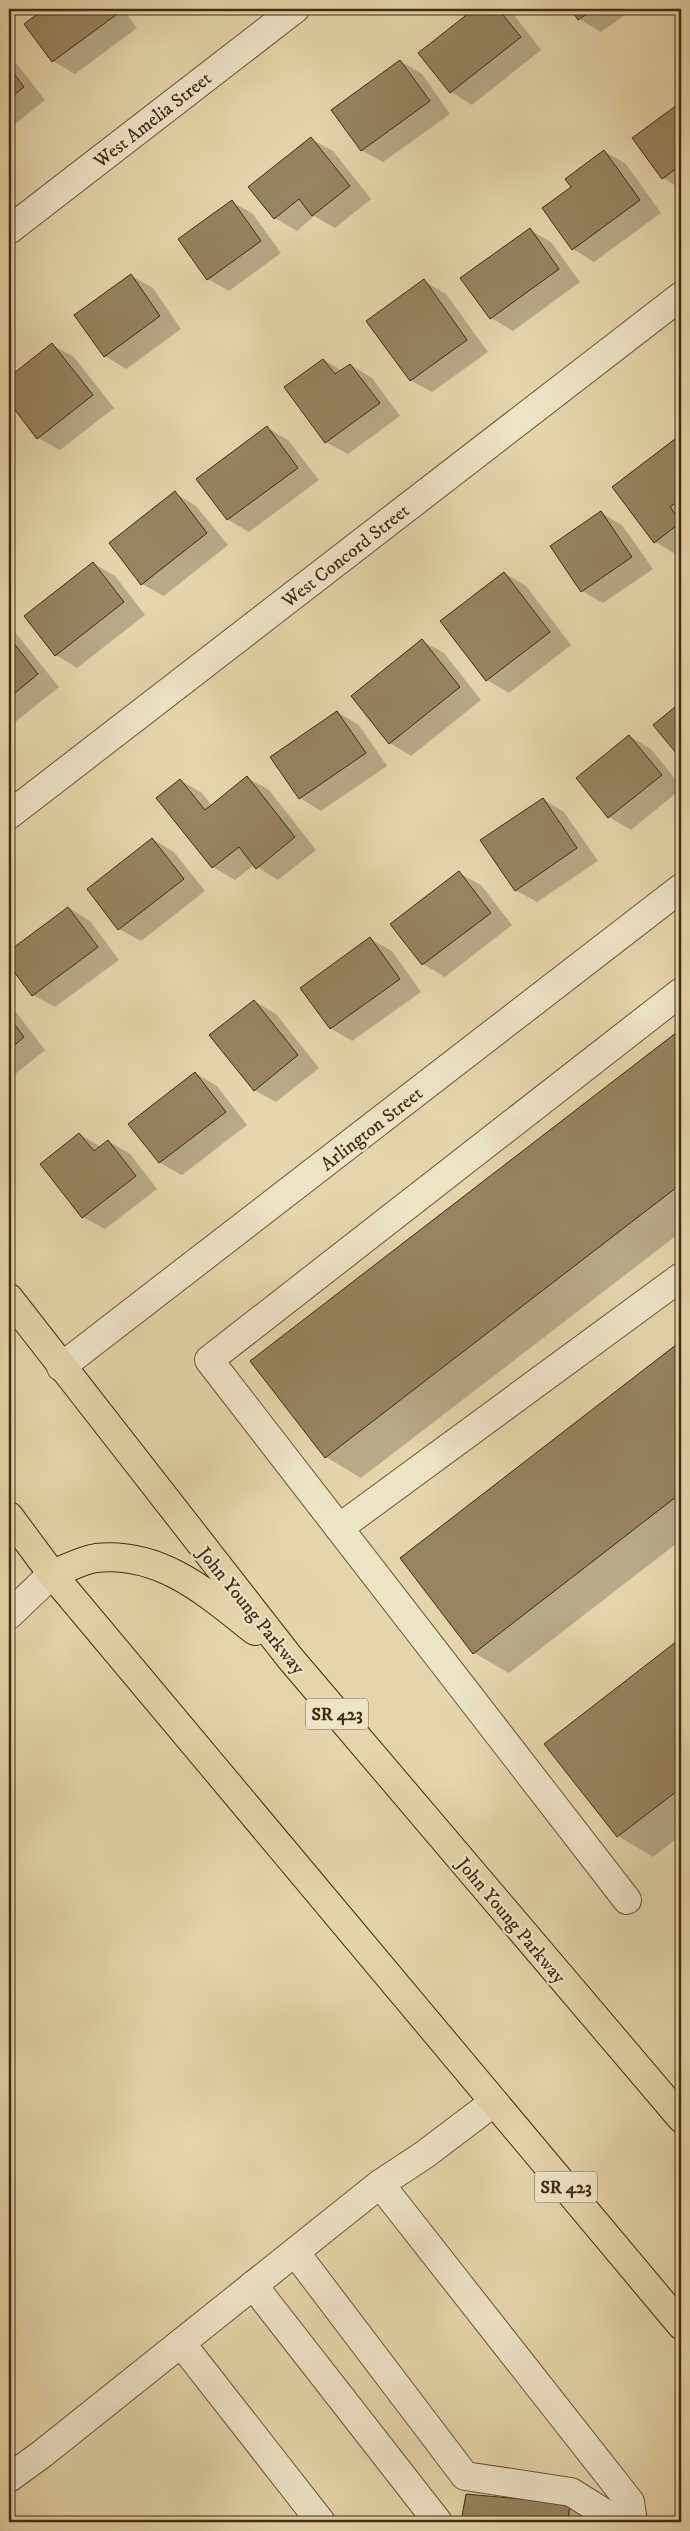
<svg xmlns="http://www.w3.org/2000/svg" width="690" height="2531" viewBox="0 0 690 2531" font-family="'IM FELL DW Pica',serif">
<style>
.shadow{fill:#0003}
.building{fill:#968460;stroke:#412c10}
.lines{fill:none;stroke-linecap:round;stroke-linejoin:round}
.minor-casing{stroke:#6a5636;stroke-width:30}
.major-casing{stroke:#412c10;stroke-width:30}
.minor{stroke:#ede4c8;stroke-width:28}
.major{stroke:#e4d5aa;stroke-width:28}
.labels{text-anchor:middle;stroke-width:4.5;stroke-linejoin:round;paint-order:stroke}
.shield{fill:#ede4c8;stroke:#756347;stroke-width:1}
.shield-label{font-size:18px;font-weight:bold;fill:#412c10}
.street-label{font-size:19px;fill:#412c10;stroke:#ede4c8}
</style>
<rect width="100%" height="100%" fill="#e4d5aa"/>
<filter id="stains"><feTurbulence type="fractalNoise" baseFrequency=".004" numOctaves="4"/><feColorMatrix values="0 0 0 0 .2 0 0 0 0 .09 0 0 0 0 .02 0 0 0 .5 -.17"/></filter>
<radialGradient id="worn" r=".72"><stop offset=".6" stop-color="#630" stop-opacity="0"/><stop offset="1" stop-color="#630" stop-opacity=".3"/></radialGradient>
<g class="shadow">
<polygon points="47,9 123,9 137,28 75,74 53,61 26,24"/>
<polygon points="476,9 506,9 511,11 541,50 472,105 451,92 420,53"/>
<polygon points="572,9 633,9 601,32 579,19"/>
<polygon points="9,54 45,100 9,129"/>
<polygon points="400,61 422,74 450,114 383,162 361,150"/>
<polygon points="681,103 681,189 663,178 633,138"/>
<polygon points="311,139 333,151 371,199 335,228 314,216 297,231 275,218"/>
<polygon points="604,151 626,164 661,213 594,262 573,249 572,188"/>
<polygon points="232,202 253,214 281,253 229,291 208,279"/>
<polygon points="530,230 551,242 580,282 513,331 491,318"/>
<polygon points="131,276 153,288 181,329 126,369 105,356"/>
<polygon points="424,281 446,294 488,352 432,392 410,380"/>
<polygon points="52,345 74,357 114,408 60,450 38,438 9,400 9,378"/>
<polygon points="324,360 342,371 351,365 372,378 400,416 348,454 326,442"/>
<polygon points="267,428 288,440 319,480 249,532 227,519"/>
<polygon points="680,437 681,550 676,554 655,542 613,487"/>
<polygon points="9,440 16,448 9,454"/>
<polygon points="175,493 196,506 228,545 164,596 142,584"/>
<polygon points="601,513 622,525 653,569 603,603 582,591"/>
<polygon points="93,563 115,576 145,615 77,668 56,655"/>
<polygon points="504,573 526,586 571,645 509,693 487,680"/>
<polygon points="9,627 14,631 59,687 9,727"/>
<polygon points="422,641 444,653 481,700 411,756 390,743"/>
<polygon points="681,704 681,757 655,725"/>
<polygon points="337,712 359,725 387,766 321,811 300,798"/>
<polygon points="629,736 651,749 681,786 681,789 631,830 609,817"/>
<polygon points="247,778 269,790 316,850 278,880 254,865 235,880 213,867 180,780 202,793 212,806"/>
<polygon points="543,799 564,812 598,861 537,902 515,890"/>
<polygon points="152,839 174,852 205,891 141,941 119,929"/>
<polygon points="459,873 481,885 512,925 445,977 423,964 392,924"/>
<polygon points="69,908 90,921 119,960 55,1007 33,995 9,963 9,952"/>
<polygon points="370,939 392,951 421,992 352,1041 330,1028"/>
<polygon points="254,1001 276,1014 319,1068 276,1102 254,1090"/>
<polygon points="9,1003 45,1050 9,1079"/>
<polygon points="681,1031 681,1232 361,1478 326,1457 252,1361"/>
<polygon points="195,1073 217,1086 247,1125 182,1175 160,1163 130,1124"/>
<polygon points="79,1134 101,1147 108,1141 130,1154 157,1189 105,1229 83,1217"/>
<polygon points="681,1342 681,1540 509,1673 474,1653 401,1559"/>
<polygon points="681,1639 681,1835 653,1857 618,1836 546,1744"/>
<polygon points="467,2495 544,2503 593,2496 591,2522 462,2522"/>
</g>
<g class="building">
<polygon points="44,9 111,9 116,15 52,62 24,24"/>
<polygon points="474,9 498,9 521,37 450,93 418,53"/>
<polygon points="571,9 594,9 578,20"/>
<polygon points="400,60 430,101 361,151 331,110"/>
<polygon points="9,67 24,87 9,99"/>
<polygon points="681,102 681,165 662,179 632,138"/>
<polygon points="311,137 350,186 312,216 299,199 274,219 248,187"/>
<polygon points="604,150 640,200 572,250 542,208 571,187 565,179"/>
<polygon points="232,200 261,241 207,280 178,239"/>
<polygon points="530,228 559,269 490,319 460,278"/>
<polygon points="131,274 160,316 104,357 74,315"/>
<polygon points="424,279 467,340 410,381 366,321"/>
<polygon points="52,343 93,395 37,439 9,402 9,377"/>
<polygon points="323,359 335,374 350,364 380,403 325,443 284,387"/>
<polygon points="267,426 298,468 227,520 196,479"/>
<polygon points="679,436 681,499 670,507 681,522 654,543 612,487"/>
<polygon points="175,491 207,533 141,585 109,543"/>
<polygon points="601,511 632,557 581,592 550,546"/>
<polygon points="93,562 124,602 55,656 24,616"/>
<polygon points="504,572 550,632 486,681 440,621"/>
<polygon points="9,637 38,674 9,698"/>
<polygon points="422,639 460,687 389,744 351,696"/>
<polygon points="681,679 681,690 676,683"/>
<polygon points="681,702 681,759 653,725"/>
<polygon points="337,711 366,753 299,799 270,757"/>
<polygon points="629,735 662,775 608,818 576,778"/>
<polygon points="247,776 295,837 256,869 239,847 212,868 156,798 180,779 205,810"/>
<polygon points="543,798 577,848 515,891 480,840"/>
<polygon points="152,838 184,879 118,930 87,889"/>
<polygon points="459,871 491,913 422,965 390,924"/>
<polygon points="68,907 98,947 32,996 9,965 9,951"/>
<polygon points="370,937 400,979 330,1029 300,988"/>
<polygon points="254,1000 298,1055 254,1091 209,1035"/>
<polygon points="9,1017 24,1037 9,1050"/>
<polygon points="681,1029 681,1184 325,1458 250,1361"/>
<polygon points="195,1072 226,1112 159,1163 128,1124"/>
<polygon points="79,1133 94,1151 108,1140 136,1176 82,1218 40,1164"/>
<polygon points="681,1341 681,1493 473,1654 400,1558"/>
<polygon points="681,1638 681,1788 617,1837 544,1744"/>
<polygon points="572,2483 568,2522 461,2522 466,2494 542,2501"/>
</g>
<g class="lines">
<g class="minor-casing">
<g id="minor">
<polyline points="9,230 295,9"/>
<polyline points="9,815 681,296"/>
<polyline points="61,1367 681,888"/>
<polyline points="339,1528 681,1277"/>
<polyline points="9,1615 52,1574"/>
<polyline points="627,1900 209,1360 681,992"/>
<polyline points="380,2184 630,2502 633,2522"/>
<polyline points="295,2252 465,2476 571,2492 619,2522"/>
<polyline points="253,2285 438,2522"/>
<polyline points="181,2343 321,2522"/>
<polyline points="9,2478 42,2454 380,2184 424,2155 494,2102"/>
</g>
</g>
<g class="major-casing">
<g id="major">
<polyline points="9,1298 290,1658 681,2118"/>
<polyline points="9,1516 52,1574 681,2325"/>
<path d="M52,1574C66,1569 82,1560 96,1558C161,1551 208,1594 255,1631"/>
</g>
</g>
<use href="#minor" class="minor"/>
<use href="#major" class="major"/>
</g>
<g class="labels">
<g class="shield">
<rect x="306" y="1698.5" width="62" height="31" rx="4"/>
<rect x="535" y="2171.5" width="62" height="31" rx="4"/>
</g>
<g class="shield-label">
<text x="337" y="1720">SR 423</text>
<text x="566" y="2193">SR 423</text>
</g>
<g class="street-label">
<text transform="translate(152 119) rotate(-38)" y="7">West Amelia Street</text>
<text transform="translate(345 555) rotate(-38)" y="7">West Concord Street</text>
<text transform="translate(371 1128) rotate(-38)" y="7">Arlington Street</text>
<text transform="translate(252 1610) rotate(51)" y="7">John Young Parkway</text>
<text transform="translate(512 1920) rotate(50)" y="7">John Young Parkway</text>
</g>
</g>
<rect width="690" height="2531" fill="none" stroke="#e4d5aa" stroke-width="30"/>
<rect x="10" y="10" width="670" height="2511" fill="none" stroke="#412c10" stroke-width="2.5"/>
<rect x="15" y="15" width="660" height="2501" fill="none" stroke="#412c10"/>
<rect width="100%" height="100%" filter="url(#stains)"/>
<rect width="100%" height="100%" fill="url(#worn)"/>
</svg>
